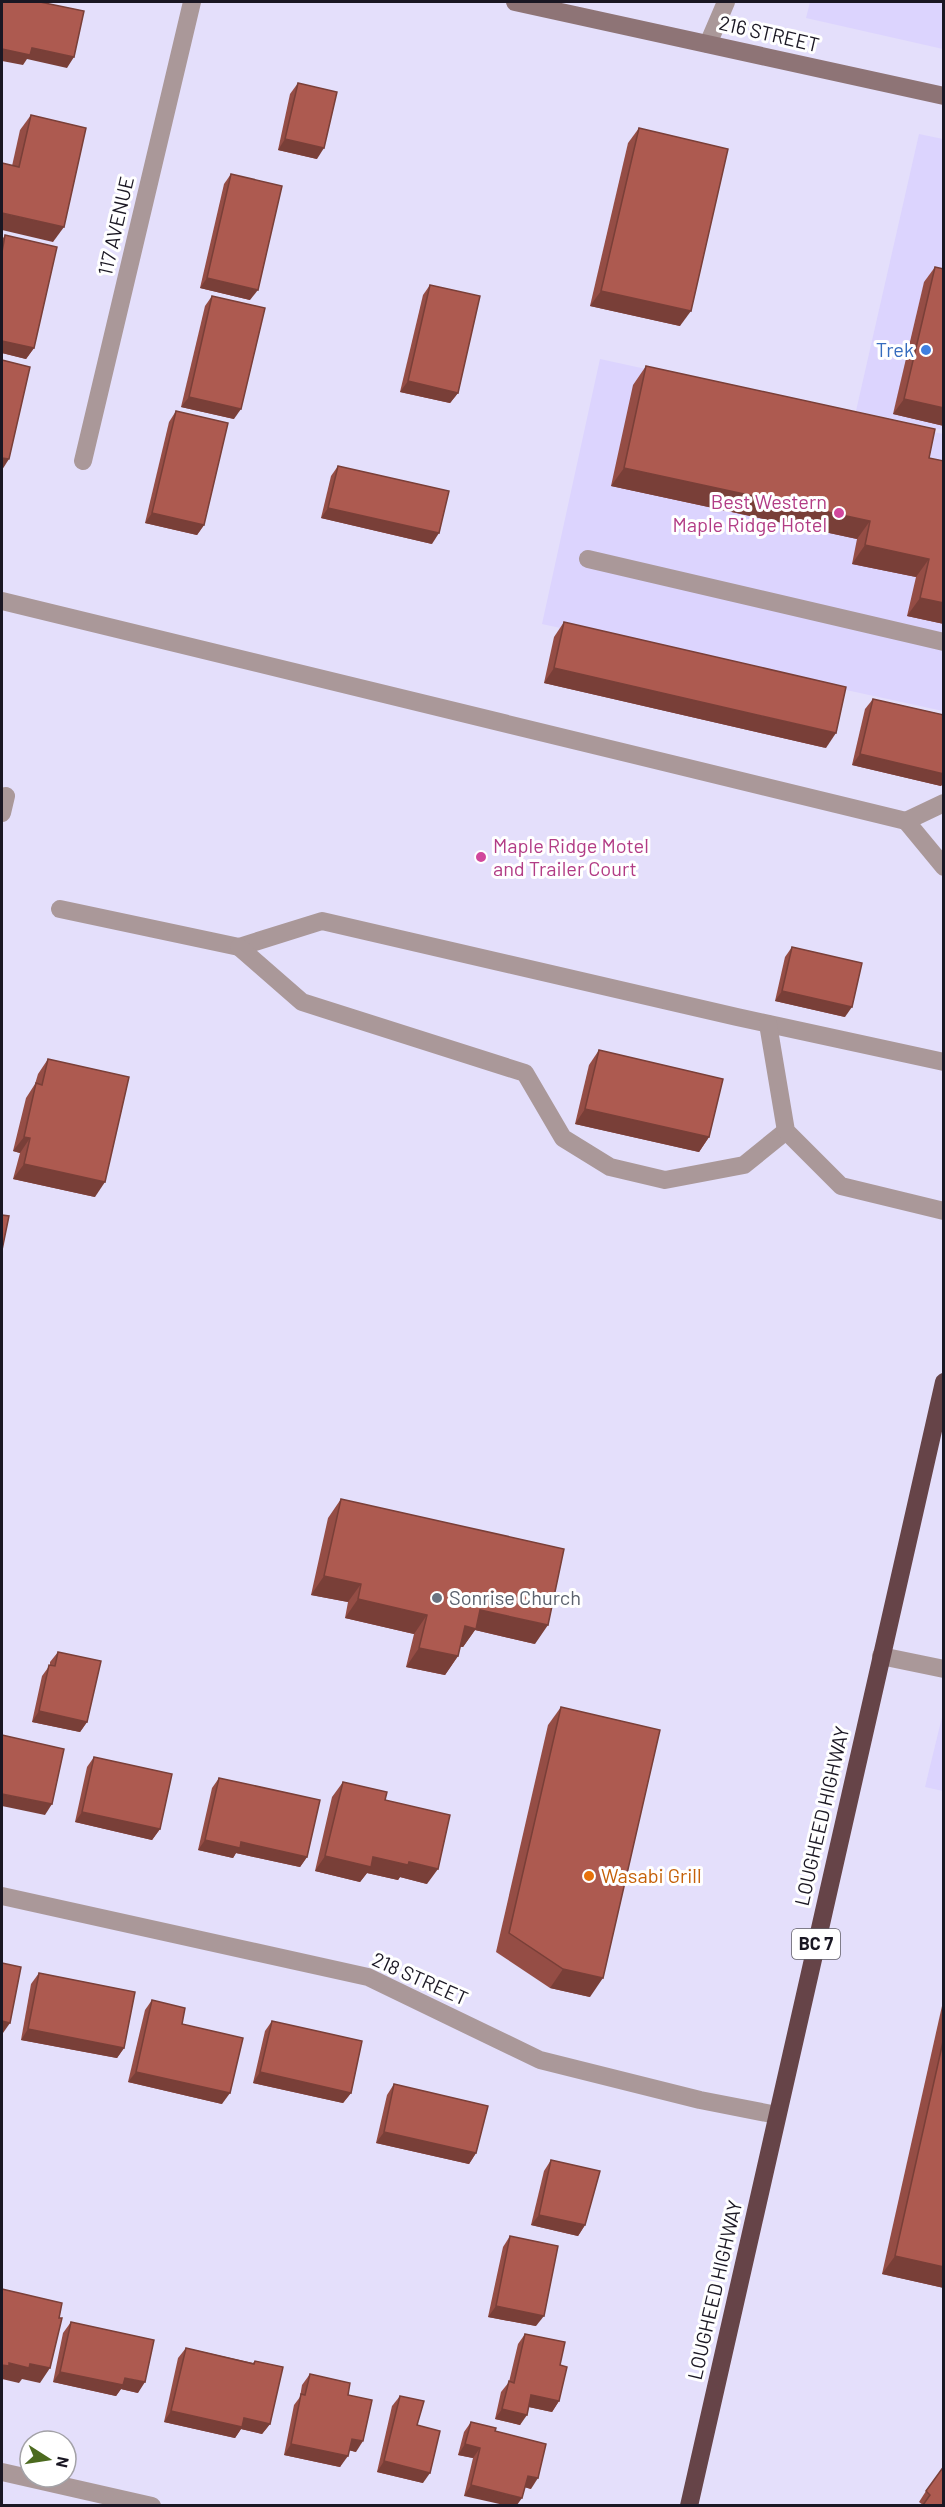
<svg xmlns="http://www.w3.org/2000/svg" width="945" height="2507" viewBox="0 0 945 2507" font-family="Barlow,sans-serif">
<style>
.built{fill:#dcd4fe}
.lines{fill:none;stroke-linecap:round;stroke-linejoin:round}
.lane{stroke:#aa9899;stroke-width:18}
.street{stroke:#aa9899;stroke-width:18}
.secondary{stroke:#8e7476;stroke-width:18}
.highway{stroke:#664448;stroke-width:18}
.wall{fill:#954d45}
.shaded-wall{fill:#793f38}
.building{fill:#ad5a50;stroke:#793f38;stroke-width:1.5}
.shop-dot{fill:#3f7fe0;stroke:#fff;stroke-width:2}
.hotel-dot{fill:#d1479c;stroke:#fff;stroke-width:2}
.worship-dot{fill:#6b7280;stroke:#fff;stroke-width:2}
.food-dot{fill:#e8710a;stroke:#fff;stroke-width:2}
.labels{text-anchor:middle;stroke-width:6;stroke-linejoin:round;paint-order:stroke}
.shield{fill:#fff;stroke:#5f5d65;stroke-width:1.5}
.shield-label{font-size:18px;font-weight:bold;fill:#1a1723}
.street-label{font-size:20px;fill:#1a1723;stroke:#fff}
.shop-label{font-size:20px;fill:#366cbe;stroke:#fff;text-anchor:end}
.hotel-label{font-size:20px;fill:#b23c85;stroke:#fff;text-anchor:end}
.worship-label{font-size:20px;fill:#5b616d;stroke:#fff;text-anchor:start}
.food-label{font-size:20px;fill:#c56008;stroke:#fff;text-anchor:start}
</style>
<rect width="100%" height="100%" fill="#e4dffb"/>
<g class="built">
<polygon points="810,2 943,2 943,49 806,18"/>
<polygon points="919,134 943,139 943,430 856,411"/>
<polygon points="600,359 943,434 943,711 542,624"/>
<polygon points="943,1713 943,1791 925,1787"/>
</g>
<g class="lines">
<g class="lane">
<polyline points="588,559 944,642"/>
<polyline points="2,601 906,821"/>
<polyline points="944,803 906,821 944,867"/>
<polyline points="60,909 239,947 322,921 737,1017 944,1062"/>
<polyline points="239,947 302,1002 525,1073 563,1138 610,1167 665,1180 744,1165 786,1131"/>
<polyline points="768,1024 786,1131 841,1186 944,1211"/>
<polyline points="881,1656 944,1669"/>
</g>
<g class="street">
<polyline points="708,44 726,2"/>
<polyline points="83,461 192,2"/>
<polyline points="2,813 6,796"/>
<polyline points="2,1896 368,1977 540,2060 700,2100 777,2115"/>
<polyline points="2,2472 152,2506"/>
</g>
<polyline class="secondary" points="515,2 944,96"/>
<polyline class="highway" points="689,2506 944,1382"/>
</g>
<g class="wall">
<polygon points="298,83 317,159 278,150 290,94"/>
<polygon points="31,115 53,242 12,166 20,130"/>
<polygon points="639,128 680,326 590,306 628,143"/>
<polygon points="231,174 250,300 200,288 224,184"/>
<polygon points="5,235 34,348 26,359 2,353 2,240"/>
<polygon points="935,267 944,426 893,414 924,282"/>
<polygon points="430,285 458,393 450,403 400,392 423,295"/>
<polygon points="212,296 234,419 181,407 205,306"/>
<polygon points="646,366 929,458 944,461 944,624 907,616 916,577 852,564 857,539 611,486 633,385"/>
<polygon points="176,411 204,525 197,535 145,523 169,422"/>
<polygon points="338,466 432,544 321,518 331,476"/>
<polygon points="564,622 826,748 544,683 554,637"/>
<polygon points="873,699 944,715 944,782 941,786 852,765 865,709"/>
<polygon points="792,947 845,1017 775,1001 785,957"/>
<polygon points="599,1050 709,1137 699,1152 575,1124 589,1065"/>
<polygon points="48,1059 95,1197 13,1179 20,1153 13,1151 26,1098 35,1084 38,1074"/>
<polygon points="341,1499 535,1644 475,1630 463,1647 460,1647 458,1656 445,1675 406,1667 414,1634 345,1618 348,1602 311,1595 328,1518"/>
<polygon points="58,1652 87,1722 80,1732 32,1722 42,1676 50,1665 50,1662"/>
<polygon points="561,1707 590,1997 550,1988 496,1952 548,1725"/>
<polygon points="94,1757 160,1829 152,1840 75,1822 87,1767"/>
<polygon points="219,1778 307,1857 300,1867 236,1853 233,1858 198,1850 212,1788"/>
<polygon points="343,1782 385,1800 427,1884 400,1877 398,1880 367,1873 360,1882 315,1871 332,1797"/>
<polygon points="39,1973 124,2048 117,2058 21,2040 31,1984"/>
<polygon points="944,1997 944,2288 882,2274"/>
<polygon points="152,2000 182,2024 222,2104 128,2082 145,2010"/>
<polygon points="272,2021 351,2093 343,2103 253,2083 265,2031"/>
<polygon points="394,2084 476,2153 469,2164 376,2143 387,2095"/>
<polygon points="551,2160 585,2225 578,2236 531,2225 544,2171"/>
<polygon points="510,2236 536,2326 488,2317 503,2247"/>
<polygon points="71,2322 138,2393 121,2389 116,2396 53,2382 63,2333"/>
<polygon points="525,2334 560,2365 559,2401 552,2412 529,2407 520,2425 495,2419 501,2392 509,2382 518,2344"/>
<polygon points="186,2348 253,2363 255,2361 270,2424 262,2434 241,2429 235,2438 164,2422 178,2358"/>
<polygon points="310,2374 348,2395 356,2452 349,2450 340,2467 284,2455 294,2405 300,2397 302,2385"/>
<polygon points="400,2396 417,2425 423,2483 377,2472 392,2406"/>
<polygon points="471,2422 495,2431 531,2489 525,2487 464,2496 473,2458 458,2455 464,2432"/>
<polygon points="926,2491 944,2505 923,2505 919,2502"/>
</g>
<g class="shaded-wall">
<polygon points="32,48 74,57 67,68 27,59 23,65 2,61 2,49"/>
<polygon points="285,139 324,148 317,159 278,150"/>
<polygon points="2,213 64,227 53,242 2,230"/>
<polygon points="207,278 258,290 250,300 200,288"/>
<polygon points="601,291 691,311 680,326 590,306"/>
<polygon points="2,341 34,348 26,359 2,353"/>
<polygon points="408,381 458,393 450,403 400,392"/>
<polygon points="189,397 241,409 234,419 181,407"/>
<polygon points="904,399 944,408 944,426 893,414"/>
<polygon points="2,458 9,459 2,470"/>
<polygon points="624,468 870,521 857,539 611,486"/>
<polygon points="328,508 439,533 432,544 321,518"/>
<polygon points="152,513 204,525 197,535 145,523"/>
<polygon points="865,545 929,559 916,577 852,564"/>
<polygon points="920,598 944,603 944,624 907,616"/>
<polygon points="554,668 836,733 826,748 544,683"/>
<polygon points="860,754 944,774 944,782 941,786 852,765"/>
<polygon points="782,991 852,1007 845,1017 775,1001"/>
<polygon points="585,1109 709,1137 699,1152 575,1124"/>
<polygon points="24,1137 30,1138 20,1153 13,1151"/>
<polygon points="24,1164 105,1182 95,1197 13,1179"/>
<polygon points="324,1576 361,1584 348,1602 311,1595"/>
<polygon points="358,1599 427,1615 414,1634 345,1618"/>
<polygon points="480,1610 548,1625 535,1644 475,1630 463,1647 452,1645 465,1626"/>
<polygon points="419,1648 458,1656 445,1675 406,1667"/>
<polygon points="39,1711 87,1722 80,1732 32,1722"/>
<polygon points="2,1794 52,1804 45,1815 2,1806"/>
<polygon points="82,1812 160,1829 152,1840 75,1822"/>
<polygon points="205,1840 241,1842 307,1857 300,1867 236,1853 233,1858 198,1850"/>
<polygon points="325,1856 373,1857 409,1862 438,1869 427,1884 400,1877 398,1880 367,1873 360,1882 315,1871"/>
<polygon points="563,1969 603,1978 590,1997 550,1988"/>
<polygon points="2,2021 10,2023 3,2033 2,2033"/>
<polygon points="28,2029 124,2048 117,2058 21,2040"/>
<polygon points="136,2072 230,2093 222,2104 128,2082"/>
<polygon points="260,2072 351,2093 343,2103 253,2083"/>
<polygon points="384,2132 476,2153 469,2164 376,2143"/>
<polygon points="539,2215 585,2225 578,2236 531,2225"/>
<polygon points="895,2256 944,2267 944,2288 882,2274"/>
<polygon points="496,2306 544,2316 536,2326 488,2317"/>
<polygon points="9,2363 30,2364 50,2368 40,2383 22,2379 19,2383 2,2379 2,2365"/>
<polygon points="60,2372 125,2378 145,2382 138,2393 121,2389 116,2396 53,2382"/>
<polygon points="531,2395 559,2401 552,2412 524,2406"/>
<polygon points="502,2409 527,2415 520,2425 495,2419"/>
<polygon points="171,2411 244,2418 270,2424 262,2434 241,2429 235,2438 164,2422"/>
<polygon points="352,2439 363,2441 356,2452 344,2449"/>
<polygon points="291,2444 348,2456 340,2467 284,2455"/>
<polygon points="465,2444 480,2448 473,2458 458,2455"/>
<polygon points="384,2461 430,2473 423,2483 377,2472"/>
<polygon points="528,2476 538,2478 531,2489 520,2486"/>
<polygon points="471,2485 522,2498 517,2505 504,2505 464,2496"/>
</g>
<g class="building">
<polygon points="2,2 40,2 84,11 74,57 32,48 30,55 2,49"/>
<polygon points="298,83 337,92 324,148 285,139"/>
<polygon points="31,115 86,128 64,227 2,213 2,163 19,167"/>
<polygon points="639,128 728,149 691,311 601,291"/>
<polygon points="231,174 282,186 258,290 207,278"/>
<polygon points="5,235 57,247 34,348 2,341 2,252"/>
<polygon points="935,267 944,269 944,408 904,399"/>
<polygon points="430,285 480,296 458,393 408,381"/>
<polygon points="212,296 265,308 241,409 189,397"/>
<polygon points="2,360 30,367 9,459 2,458"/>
<polygon points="646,366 935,429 929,458 944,461 944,603 920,598 929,559 865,545 870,521 624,468"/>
<polygon points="176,411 228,423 204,525 152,513"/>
<polygon points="338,466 449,491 439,533 328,508"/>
<polygon points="564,622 846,687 836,733 554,668"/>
<polygon points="873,699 944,715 944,774 860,754"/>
<polygon points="792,947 862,963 852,1007 782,991"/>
<polygon points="599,1050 723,1079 709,1137 585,1109"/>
<polygon points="48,1059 129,1077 105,1182 24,1164 30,1138 24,1137 36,1083 42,1085"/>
<polygon points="2,1215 9,1216 2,1250"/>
<polygon points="341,1499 564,1549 548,1625 480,1610 476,1629 465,1626 458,1656 419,1648 427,1615 358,1599 361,1584 324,1576"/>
<polygon points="58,1652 101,1661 87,1722 39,1711 49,1665 55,1666"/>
<polygon points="561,1707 660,1730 603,1978 563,1969 509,1933"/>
<polygon points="2,1735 64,1749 52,1804 2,1794"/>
<polygon points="94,1757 172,1774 160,1829 82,1812"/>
<polygon points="219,1778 320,1800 307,1857 241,1842 240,1848 205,1840"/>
<polygon points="343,1782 387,1792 385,1800 450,1815 438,1869 409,1862 408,1865 373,1857 371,1867 325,1856"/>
<polygon points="2,1963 21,1967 10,2023 2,2021"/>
<polygon points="39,1973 135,1992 124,2048 28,2029"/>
<polygon points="152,2000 185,2008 182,2024 243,2038 230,2093 136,2072"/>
<polygon points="272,2021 362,2041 351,2093 260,2072"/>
<polygon points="944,2037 944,2267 895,2256"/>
<polygon points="394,2084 488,2106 476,2153 384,2132"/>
<polygon points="551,2160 600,2171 585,2225 539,2215"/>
<polygon points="510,2236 558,2246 544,2316 496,2306"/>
<polygon points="2,2289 62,2303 59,2318 62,2318 50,2368 30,2364 29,2368 9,2363 9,2366 2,2365"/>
<polygon points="71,2322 154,2340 145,2382 125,2378 123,2385 60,2372"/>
<polygon points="525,2334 565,2342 560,2365 567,2367 559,2401 531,2395 527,2415 502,2409 509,2381 514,2383"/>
<polygon points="186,2348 254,2364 255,2361 283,2367 270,2424 244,2418 242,2427 171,2411"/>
<polygon points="310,2374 350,2383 348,2395 372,2400 363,2441 352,2439 348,2456 291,2444 301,2394 305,2395"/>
<polygon points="400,2396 424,2401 417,2425 440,2431 430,2473 384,2461"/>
<polygon points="471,2422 496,2428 495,2431 546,2444 538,2478 528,2476 522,2498 471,2485 480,2448 465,2444"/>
<polygon points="944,2466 944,2505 923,2505 930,2495 926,2491"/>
</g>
<circle class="shop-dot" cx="926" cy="350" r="6"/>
<g class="hotel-dot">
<circle cx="839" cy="513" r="6"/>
<circle cx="481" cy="857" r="6"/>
</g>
<circle class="worship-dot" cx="437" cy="1598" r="6"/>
<circle class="food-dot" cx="589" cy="1876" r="6"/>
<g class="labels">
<rect class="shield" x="792" y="1929" width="48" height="30" rx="4.5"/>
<g class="shield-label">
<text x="816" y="1950">BC 7</text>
</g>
<g class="street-label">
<text transform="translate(769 34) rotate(13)" y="7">216 STREET</text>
<text transform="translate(116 226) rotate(-77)" y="7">117 AVENUE</text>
<text transform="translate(822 1816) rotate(-77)" y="7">LOUGHEED HIGHWAY</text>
<text transform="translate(420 1979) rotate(24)" y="7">218 STREET</text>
<text transform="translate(715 2290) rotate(-77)" y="7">LOUGHEED HIGHWAY</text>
</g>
<g class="shop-label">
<text x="914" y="357">Trek</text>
</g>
<g class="hotel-label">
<text x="827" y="509">Best Western<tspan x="827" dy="23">Maple Ridge Hotel</tspan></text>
<text x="493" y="853" text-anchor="start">Maple Ridge Motel<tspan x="493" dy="23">and Trailer Court</tspan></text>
</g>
<g class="worship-label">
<text x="449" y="1605">Sonrise Church</text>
</g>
<g class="food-label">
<text x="601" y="1883">Wasabi Grill</text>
</g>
</g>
<rect width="945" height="2507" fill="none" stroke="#1a1723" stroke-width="6"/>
<g transform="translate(48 2459) rotate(102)"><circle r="28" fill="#ffffff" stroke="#a3a2a7" stroke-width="1.5"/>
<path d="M0-4.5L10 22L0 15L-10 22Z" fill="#4c6a1f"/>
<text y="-9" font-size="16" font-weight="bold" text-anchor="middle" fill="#1a1723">N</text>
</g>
</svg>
